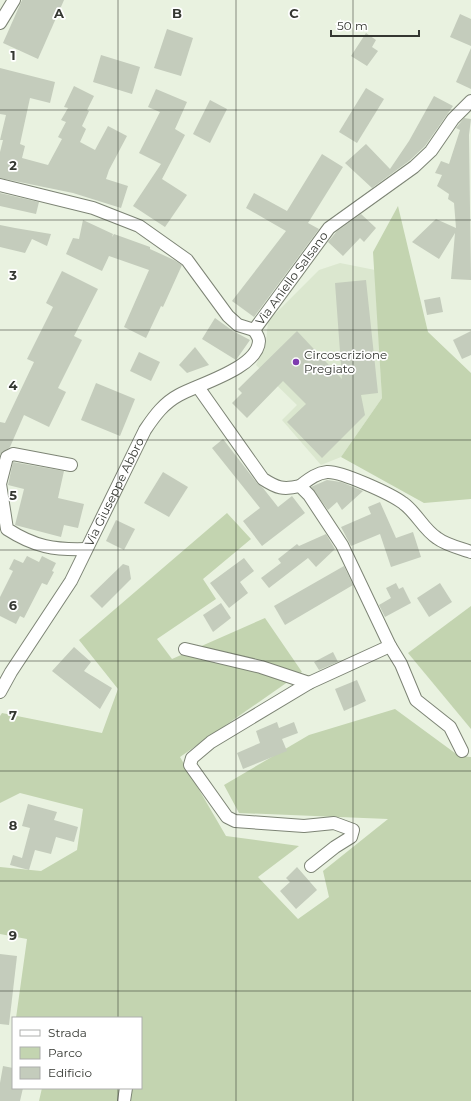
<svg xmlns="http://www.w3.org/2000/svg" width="471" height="1101" viewBox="0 0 471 1101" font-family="Montserrat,sans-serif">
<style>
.built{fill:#dbe7cf}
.green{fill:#c3d4b0}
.building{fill:#c4ccbc}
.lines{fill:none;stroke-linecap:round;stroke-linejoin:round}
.minor-casing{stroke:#7d8475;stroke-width:14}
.minor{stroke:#fff;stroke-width:12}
.grid{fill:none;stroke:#343731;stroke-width:1;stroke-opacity:0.55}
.poi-dot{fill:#7e3baf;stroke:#fff;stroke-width:1.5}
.labels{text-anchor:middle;stroke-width:3.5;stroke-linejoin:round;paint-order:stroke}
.street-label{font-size:12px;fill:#343731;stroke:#fff}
.poi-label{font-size:12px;fill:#343731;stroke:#fff;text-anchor:start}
.grid-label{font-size:13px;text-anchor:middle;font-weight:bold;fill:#343731;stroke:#fff;stroke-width:3.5;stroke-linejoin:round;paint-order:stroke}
</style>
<rect width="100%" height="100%" fill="#e9f2e0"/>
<polygon class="built" points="340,263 375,270 382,398 341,457 321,465 282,420 297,405 256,365 266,342 268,321 319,270"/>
<g class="green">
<polygon points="398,206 428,332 471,373 471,499 424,503 341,457 382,398 373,252"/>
<polygon points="227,513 251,539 203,579 216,599 157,639 172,659 265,618 302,672 180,757 226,836 299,846 258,877 298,919 329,897 323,871 388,819 239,813 224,785 309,735 395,709 459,756 471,757 471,1101 39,1101 42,1088 141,1088 141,1018 16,1018 27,939 0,934 0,867 41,871 77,850 83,809 20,793 0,803 0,716 2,713 102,733 118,689 79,640"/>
<polygon points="471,606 471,729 408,653"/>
</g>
<g class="building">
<polygon points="22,0 64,0 38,59 3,43"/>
<polygon points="460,14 471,19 471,46 450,37"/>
<polygon points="167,29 193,38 181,76 154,68"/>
<polygon points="366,33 376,40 372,47 378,51 367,66 351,56"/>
<polygon points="471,48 471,89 456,82"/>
<polygon points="101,55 140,67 132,94 93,82"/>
<polygon points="0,68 55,82 50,103 30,98 20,144 25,146 22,158 48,165 62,139 58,137 66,122 61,120 68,108 64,107 74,86 94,96 87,110 89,111 82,126 86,129 80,142 95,150 108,126 127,136 109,170 106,179 128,186 121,208 73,193 0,178 0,152 3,140 0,140 6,115 0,114"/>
<polygon points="366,88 384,99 357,143 339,132"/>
<polygon points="156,89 187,102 175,129 185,135 162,179 187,195 165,227 133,206 161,164 139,153 160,112 148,107"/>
<polygon points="434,96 453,106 425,146 409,161 372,188 345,163 366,144 390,169 409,141"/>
<polygon points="210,100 227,109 210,143 193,134"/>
<polygon points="464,118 471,119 469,135 471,280 451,279 455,233 439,259 412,242 436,219 456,228 454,203 448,199 449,194 437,186 442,175 435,173 441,161 449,164 460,130 456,128"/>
<polygon points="322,154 343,167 308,223 319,229 254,317 232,301 286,231 246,208 254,193 287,211"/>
<polygon points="0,193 39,202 36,214 0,206"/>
<polygon points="361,214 376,228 364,242 360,238 343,256 328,242 337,231"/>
<polygon points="83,220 113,234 112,237 114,234 150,247 150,249 174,260 182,265 163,307 161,306 146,338 124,327 149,270 109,256 102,271 66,254 73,238 79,239"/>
<polygon points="0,225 15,228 51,234 47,246 32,239 25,253 0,247"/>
<polygon points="62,271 98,289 74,336 82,340 58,388 66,392 49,427 24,415 10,447 0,455 0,422 5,423 34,362 27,359 53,307 46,303"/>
<polygon points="366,280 378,393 361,395 365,415 322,458 287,422 306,404 283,381 247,418 232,403 242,393 238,389 297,331 342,379 335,283"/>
<polygon points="440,297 443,312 427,315 424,300"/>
<polygon points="215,318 233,331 250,340 236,360 202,339"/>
<polygon points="471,331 471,355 462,359 453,340"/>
<polygon points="195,347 209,365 187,373 179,365"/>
<polygon points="139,352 160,362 151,381 130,371"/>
<polygon points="96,383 135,399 120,436 81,420"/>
<polygon points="223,439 257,483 263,488 278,507 292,496 305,513 262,546 243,521 260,508 212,448"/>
<polygon points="13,462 64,471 58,498 84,504 78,528 64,525 61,537 15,525 24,489 8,485"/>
<polygon points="163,472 188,487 169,517 144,503"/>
<polygon points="327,480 341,482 363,491 342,510 337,502 328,510 311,487"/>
<polygon points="380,502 396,538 413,532 421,557 391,567 380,534 351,546 341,527 371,514 368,507"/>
<polygon points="116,520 135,529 124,550 106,541"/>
<polygon points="326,534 335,549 316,567 308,558 269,588 261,578 281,563 278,559 297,544 299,546"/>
<polygon points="27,556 39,562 42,556 56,563 52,571 54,572 47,585 42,583 24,618 20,616 16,624 0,616 0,597 13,571 9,569 14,559 23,563"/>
<polygon points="244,558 254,571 240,582 248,593 229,608 210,583"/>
<polygon points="123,564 129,566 131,579 102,608 90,596"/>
<polygon points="344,566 353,585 285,625 274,606"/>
<polygon points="396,583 399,589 403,587 411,603 385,617 379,605 391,598 386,588"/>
<polygon points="440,583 452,602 429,617 417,598"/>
<polygon points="221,603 231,618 213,632 203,615"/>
<polygon points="74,647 91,662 84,671 112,688 100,709 52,671"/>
<polygon points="333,652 338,662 319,670 314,662"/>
<polygon points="357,680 366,701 344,711 335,689"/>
<polygon points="277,722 279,728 294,722 298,733 282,739 287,751 243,769 237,753 260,743 256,731"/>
<polygon points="28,804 57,812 54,820 78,827 74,842 56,837 51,854 35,850 29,870 10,865 13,855 22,858 30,828 22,826"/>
<polygon points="297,867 317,890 296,909 280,891 290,882 286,878"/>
<polygon points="0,954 17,956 9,1025 0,1024"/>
<polygon points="3,1066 13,1068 13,1088 23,1088 20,1101 0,1101 0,1083"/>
</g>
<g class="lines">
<g class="minor-casing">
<g id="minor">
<polyline points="0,23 14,0"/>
<polyline points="0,185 93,208 139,226 187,260 228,316 238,325 254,330"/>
<path id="s1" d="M254,330L329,228L414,167L431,151L453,119L471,101"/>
<path d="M198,387L263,479C277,488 283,490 300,486L309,495L342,545L390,646L401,664L416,700L450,727L462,751"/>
<path d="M71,465L13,454L7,457L0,484L7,529C35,547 54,550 86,549"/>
<path d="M300,486C308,480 316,473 327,472C341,471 391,494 403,503C417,513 423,529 437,538C446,545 460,548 471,552"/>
<polyline points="185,649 261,667 309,683"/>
<path id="s2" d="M0,692L11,672L71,581L145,430C155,415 164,403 179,395C199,384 258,368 259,341C259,338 256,333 254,330"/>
<polyline points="311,866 335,847 351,837 353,830 334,823 304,826 235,821 227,817 190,765 192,758 211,742 309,683 390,646"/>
<polyline points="124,1101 126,1088"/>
</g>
</g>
<use href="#minor" class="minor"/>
</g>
<path class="grid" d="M118,0V1018M236,0V1101M353,0V1101M0,110H471M0,220H471M0,330H471M0,440H471M0,550H471M0,661H471M0,771H471M0,881H471M0,991H471M118,1088V1101"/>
<circle class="poi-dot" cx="296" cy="362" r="4"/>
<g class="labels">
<g class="street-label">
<text dy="4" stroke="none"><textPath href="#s1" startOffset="64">Via Aniello Salsano</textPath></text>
<text dy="4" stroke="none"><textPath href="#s2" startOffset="231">Via Giuseppe Abbro</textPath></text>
</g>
<g class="poi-label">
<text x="304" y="359">Circoscrizione<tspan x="304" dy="14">Pregiato</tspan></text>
</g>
</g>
<g class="grid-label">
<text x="59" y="18">A</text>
<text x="177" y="18">B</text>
<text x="294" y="18">C</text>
<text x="13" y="60">1</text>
<text x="13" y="170">2</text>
<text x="13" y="280">3</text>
<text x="13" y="390">4</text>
<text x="13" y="500">5</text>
<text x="13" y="610">6</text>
<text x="13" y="720">7</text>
<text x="13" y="830">8</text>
<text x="13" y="940">9</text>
</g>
<rect x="12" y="1017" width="130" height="72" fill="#ffffff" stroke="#aeafad"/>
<rect x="20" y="1030" width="20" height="6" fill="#ffffff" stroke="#aeafad"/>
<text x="48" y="1037" font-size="12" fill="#343731">Strada</text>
<rect x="20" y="1047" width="20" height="12" fill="#c3d4b0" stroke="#aeafad"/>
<text x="48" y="1057" font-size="12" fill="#343731">Parco</text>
<rect x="20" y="1067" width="20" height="12" fill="#c4ccbc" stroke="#aeafad"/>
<text x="48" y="1077" font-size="12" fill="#343731">Edificio</text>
<path d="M331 30v6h88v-6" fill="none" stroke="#343731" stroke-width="2"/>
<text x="337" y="30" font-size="12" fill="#343731" stroke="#ffffff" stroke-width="3" paint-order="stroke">50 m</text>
</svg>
